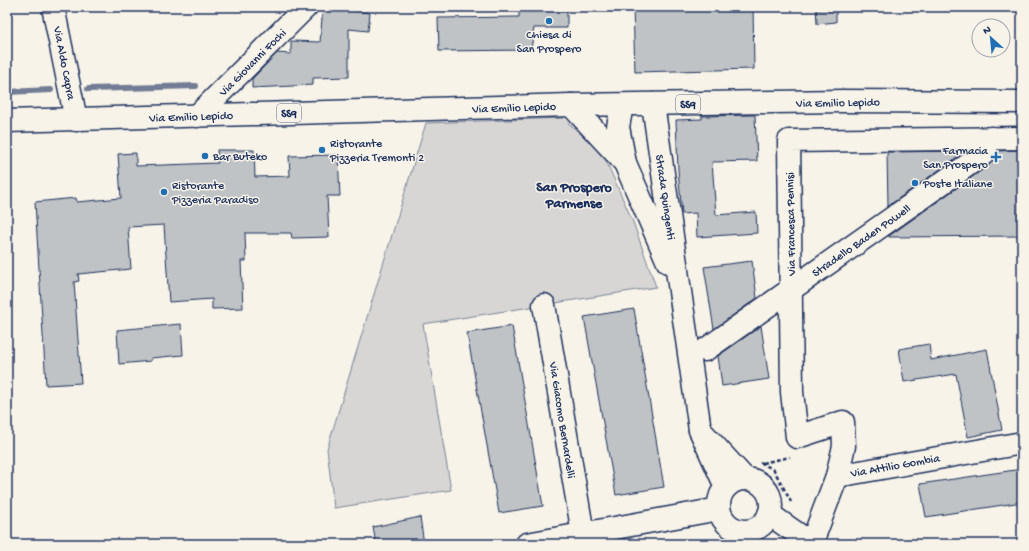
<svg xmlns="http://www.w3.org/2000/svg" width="1029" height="551" viewBox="0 0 1029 551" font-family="'Gochi Hand',sans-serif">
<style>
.green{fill:#d7d6d4;stroke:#798299}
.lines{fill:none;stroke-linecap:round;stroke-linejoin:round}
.stream{stroke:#727c95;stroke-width:6}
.building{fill:#c0c3c5;stroke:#1b2f5e}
.minor-casing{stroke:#1b2f5e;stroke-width:25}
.major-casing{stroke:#1b2f5e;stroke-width:25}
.path{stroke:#1b2f5e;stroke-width:2.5;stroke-dasharray:4 3;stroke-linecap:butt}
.minor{stroke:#f7f3e8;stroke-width:22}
.major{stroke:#f7f3e8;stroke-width:22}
.poi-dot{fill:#1f6fb2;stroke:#f7f3e8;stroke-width:1.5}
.labels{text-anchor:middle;stroke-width:3;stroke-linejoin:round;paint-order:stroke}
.shield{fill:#f7f3e8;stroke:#5d6a87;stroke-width:1}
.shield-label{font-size:11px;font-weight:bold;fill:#1b2f5e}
.poi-label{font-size:12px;fill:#1b2f5e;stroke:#f7f3e8;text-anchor:start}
.street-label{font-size:12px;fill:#1b2f5e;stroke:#f7f3e8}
.quarter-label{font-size:14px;font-weight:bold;fill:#1b2f5e;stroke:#f7f3e8}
</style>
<rect width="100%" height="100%" fill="#f7f3e8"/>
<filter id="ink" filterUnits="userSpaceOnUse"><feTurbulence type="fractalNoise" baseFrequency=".025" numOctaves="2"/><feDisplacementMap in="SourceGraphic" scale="8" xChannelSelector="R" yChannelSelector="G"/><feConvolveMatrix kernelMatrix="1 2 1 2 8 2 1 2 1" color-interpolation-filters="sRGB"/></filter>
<g filter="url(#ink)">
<polygon class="green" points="563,118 603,154 633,222 656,287 423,324 451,490 334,508 327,449 426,123"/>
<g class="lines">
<g class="stream">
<polyline points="88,89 196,86"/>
<polyline points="7,92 51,90"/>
</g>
</g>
<g class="building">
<polygon points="323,7 354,7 354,11 370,13 368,31 349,29 349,77 313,78 313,85 252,88 252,79 277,53 291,54 291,41 320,42"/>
<polygon points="519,7 567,7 567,28 534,28 531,50 439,51 438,18 519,17"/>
<polygon points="633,7 753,7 754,69 635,72"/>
<polygon points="816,7 836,7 836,22 817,24"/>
<polygon points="755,115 757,161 712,162 716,215 756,212 757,233 697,237 696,213 682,214 678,170 676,120 702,119 702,116"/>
<polygon points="217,150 254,150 255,177 290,176 289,156 338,155 340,196 327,196 329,237 292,238 291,233 245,233 246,261 241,261 243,308 212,309 212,299 169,302 164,225 128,227 131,269 78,274 79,281 74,282 81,383 46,385 35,202 76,198 77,202 121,198 118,154 136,153 136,166 218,163"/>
<polygon points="1022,150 1022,236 889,237 889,236 989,165 998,151"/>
<polygon points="966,151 888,206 887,152"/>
<polygon points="752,261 757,298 714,329 704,267"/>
<polygon points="634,309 664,487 616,495 584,317"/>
<polygon points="181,324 183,355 151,358 151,361 119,364 117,330"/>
<polygon points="512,326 543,506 499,513 467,333"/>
<polygon points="761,326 769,379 722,386 718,356"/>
<polygon points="929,344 931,360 987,349 1002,430 968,437 956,374 904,382 899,349"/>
<polygon points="1022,469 1022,502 926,517 920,484"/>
<polygon points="420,517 424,544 376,544 373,527"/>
</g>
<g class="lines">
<g class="minor-casing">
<g id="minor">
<polyline points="53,7 76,120"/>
<polyline points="653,104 700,430"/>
<polyline points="571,105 625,163 668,262"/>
<polyline points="622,105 618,127 625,163"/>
<polyline points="197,116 306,7"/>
<polyline points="544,305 583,534"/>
<polyline points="705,350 982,155 991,138"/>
<polyline points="837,476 844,446 843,422 797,437 792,392 789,141 1022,138"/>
<circle cx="745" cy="505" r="26"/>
<polyline points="726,487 700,430 745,479"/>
<polyline points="769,514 802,537 816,544"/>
<polyline points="812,542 837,476 1022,443"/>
<polyline points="527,544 719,509"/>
</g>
</g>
<g class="major-casing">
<polyline id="major" points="7,121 571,105 843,101 1022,102"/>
</g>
<g class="path">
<polyline points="760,462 774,470 791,502"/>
<polyline points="762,463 790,457"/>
</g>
<use href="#minor" class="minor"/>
<use href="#major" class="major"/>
</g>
</g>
<g class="poi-dot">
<circle cx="549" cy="21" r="4"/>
<circle cx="322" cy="150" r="4"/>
<circle cx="205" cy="156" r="4"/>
<path d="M994 151h4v4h4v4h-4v4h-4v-4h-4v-4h4z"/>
<circle cx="915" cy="183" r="4"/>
<circle cx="164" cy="192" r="4"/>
</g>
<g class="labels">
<g class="shield">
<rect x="676" y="95" width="24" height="18" rx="3"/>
<rect x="277" y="104" width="24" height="18" rx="3"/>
</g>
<g class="shield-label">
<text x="688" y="108">SS9</text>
<text x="289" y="117">SS9</text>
</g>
<g class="poi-label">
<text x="549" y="38" text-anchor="middle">Chiesa di<tspan x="549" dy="14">San Prospero</tspan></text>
<text x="330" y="147">Ristorante<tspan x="330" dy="14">Pizzeria Tremonti 2</tspan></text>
<text x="988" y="154" text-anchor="end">Farmacia<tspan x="988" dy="14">San Prospero</tspan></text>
<text x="213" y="160">Bar Buteko</text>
<text x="923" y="187">Poste Italiane</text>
<text x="172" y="189">Ristorante<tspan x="172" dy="14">Pizzeria Paradiso</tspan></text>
</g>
<g class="street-label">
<text transform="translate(252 62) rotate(-45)" y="4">Via Giovanni Fochi</text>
<text transform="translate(65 63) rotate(79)" y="4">Via Aldo Capra</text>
<text transform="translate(838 102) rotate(-1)" y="4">Via Emilio Lepido</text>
<text transform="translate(514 107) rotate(-2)" y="4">Via Emilio Lepido</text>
<text transform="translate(191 116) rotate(-2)" y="4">Via Emilio Lepido</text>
<text transform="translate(666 197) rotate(82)" y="4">Strada Quingenti</text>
<text transform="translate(790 224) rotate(-91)" y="4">Via Francesca Pennisi</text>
<text transform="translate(861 240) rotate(-35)" y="4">Stradello Baden Powell</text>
<text transform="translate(563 420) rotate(81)" y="4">Via Giacomo Bernardelli</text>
<text transform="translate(895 465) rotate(-10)" y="4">Via Attilio Gombia</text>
</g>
<g class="quarter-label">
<text x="574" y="191">San Prospero<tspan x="574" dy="16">Parmense</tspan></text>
</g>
</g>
<rect width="1029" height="551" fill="none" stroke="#f7f3e8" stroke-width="24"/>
<rect x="12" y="12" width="1005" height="527" fill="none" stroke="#1b2f5e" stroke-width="1.5" filter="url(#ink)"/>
<g transform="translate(991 38) rotate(333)"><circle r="19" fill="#f7f3e8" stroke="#9fa5b1"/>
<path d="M0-3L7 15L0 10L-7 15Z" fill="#1f6fb2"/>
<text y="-6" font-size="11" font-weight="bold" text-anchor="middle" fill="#1b2f5e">N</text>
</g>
</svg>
